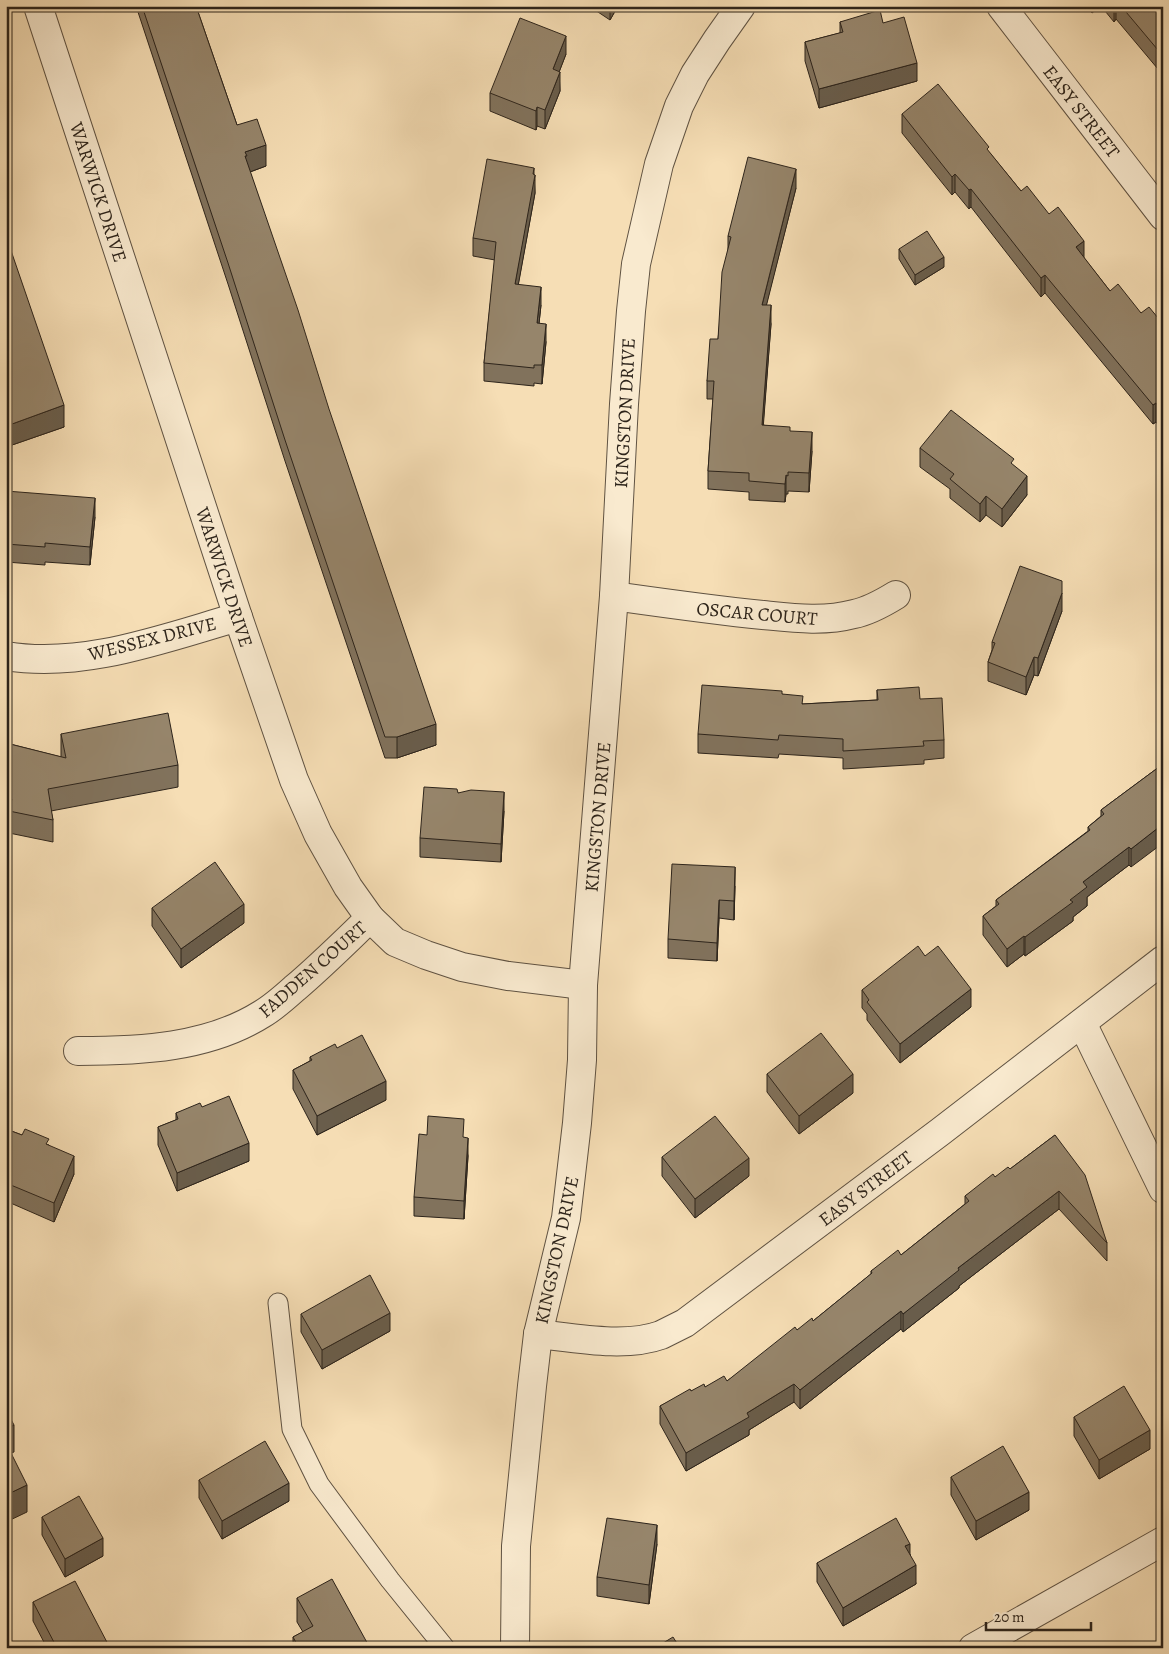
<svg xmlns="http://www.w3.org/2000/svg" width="1169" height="1654" viewBox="0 0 1169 1654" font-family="Alegreya,serif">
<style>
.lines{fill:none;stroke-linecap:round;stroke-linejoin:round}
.lane-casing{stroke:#5f5242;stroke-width:21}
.street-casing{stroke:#5f5242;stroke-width:30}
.lane{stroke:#f9eacf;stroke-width:19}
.street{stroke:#f9eacf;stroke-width:28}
.wall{fill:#81725c;stroke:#2d241b}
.shaded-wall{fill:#695d4b;stroke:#2d241b}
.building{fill:#96856b;stroke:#2d241b}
.labels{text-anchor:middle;stroke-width:5;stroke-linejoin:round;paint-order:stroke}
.street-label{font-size:19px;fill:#2d241b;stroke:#f9eacf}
</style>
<rect width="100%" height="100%" fill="#f6deb5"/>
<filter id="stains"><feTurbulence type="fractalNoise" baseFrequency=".004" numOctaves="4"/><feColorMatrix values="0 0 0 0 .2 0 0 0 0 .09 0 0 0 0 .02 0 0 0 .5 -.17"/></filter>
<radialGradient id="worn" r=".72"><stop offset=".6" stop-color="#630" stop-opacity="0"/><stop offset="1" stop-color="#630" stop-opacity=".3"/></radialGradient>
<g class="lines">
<g class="lane-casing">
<polyline id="lane" points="278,1303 292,1429 319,1484 390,1580 445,1648"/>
</g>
<g class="street-casing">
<g id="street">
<polyline points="38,6 238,617 294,780 318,834 348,887 370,918 395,942 426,955 462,967 508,976 583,985"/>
<polyline points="1001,6 1163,216"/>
<path d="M614,596C664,603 713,610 763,615C793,618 824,622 854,614C869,611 883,603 896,595"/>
<path d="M6,656C84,669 164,638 238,617"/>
<polyline points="1082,1023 1163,1189"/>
<path d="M78,1051C140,1051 208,1048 262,1014C274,1007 285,997 295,988C321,966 345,942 370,918"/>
<path d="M538,1334C575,1338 625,1348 661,1335C669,1331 677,1327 685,1323L940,1132L1163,960"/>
<polyline points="515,1648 516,1546 532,1386 538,1334 566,1218 577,1123 582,1060 583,985 614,596 624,404 631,311 636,264 659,164 679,106 695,74 717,40 741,6"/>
<polyline points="973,1648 1163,1541"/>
</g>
</g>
<use href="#lane" class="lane"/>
<use href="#street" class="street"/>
</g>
<g class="wall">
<polygon points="136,6 196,6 237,125 266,166 250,172 436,745 397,758 385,758 285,461 228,284"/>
<polygon points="589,6 618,6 610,20"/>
<polygon points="1085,6 1100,6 1092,13"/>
<polygon points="1101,6 1163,6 1163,75 1116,19 1114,22"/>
<polygon points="840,22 883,23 917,81 819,108 805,61 805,42 840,33"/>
<polygon points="566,54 559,72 560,91 545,129 537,126 536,130 490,111 490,93"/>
<polygon points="902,114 989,152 1021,191 1084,258 1110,291 1141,313 1163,324 1163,431 1156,422 1153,424 1045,293 1041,297 971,207 969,209 955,192 952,195 902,133"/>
<polygon points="534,175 535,193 518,285 541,305 539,323 546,342 542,384 534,383 534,386 484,381 484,363 495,260 473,256 473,238"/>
<polygon points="796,188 766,305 771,324 763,425 790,431 812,451 809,492 788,491 788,494 786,494 785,502 749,500 749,492 708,489 708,471 713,399 707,399 707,381 718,339 728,250 728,236"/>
<polygon points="6,236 64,427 12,445 6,429"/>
<polygon points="899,249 944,267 915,285 899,259"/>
<polygon points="920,448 1014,466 1027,495 1002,527 986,515 980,522 950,498 950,489 920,467"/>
<polygon points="6,491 95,517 90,565 45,562 45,565 6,562"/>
<polygon points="1062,611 1038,676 1034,675 1026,695 988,681 988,662 992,650 992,642"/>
<polygon points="877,690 920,699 944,740 944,758 924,760 924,764 843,769 843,758 779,754 778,758 698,753 698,734 782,694 803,704 877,700"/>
<polygon points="61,734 178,765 178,787 51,811 53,820 53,842 9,833 9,821 6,820 6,743 61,757"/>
<polygon points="1163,764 1131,867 1129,865 1087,897 1087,906 1073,917 1073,921 1025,956 1024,954 1007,967 983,935 983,916 996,906 996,900 1088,831 1088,827 1101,816 1101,810"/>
<polygon points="458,793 504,811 501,862 420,857 420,838"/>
<polygon points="735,886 734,920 719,918 717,961 668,958 668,939"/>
<polygon points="152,908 244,923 181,968 152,926"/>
<polygon points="925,956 971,1007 900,1063 867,1020 867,1014 862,1008 862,990"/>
<polygon points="337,1048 386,1100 317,1135 293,1089 293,1070 310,1061 310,1057"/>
<polygon points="767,1074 853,1093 799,1134 767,1092"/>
<polygon points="202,1107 249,1161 177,1191 158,1145 158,1127 176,1120 176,1113"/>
<polygon points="6,1129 22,1135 49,1145 74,1174 54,1222 6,1201"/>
<polygon points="1055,1135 1107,1243 1107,1261 1059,1209 959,1286 959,1288 903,1332 901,1329 800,1409 794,1402 749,1430 749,1435 686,1471 660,1424 660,1406 691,1391 727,1381 797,1330 813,1321 871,1274 871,1271 901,1255 965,1204 965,1196 995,1177 1010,1169"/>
<polygon points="464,1138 468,1156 464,1219 414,1216 414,1197"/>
<polygon points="662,1157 749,1176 695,1218 662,1176"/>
<polygon points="301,1314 390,1331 322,1369 301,1332"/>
<polygon points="1074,1417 1150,1449 1099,1479 1074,1436"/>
<polygon points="951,1477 1029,1510 976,1540 951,1495"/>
<polygon points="199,1480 289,1501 222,1539 199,1498"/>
<polygon points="42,1517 103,1556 65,1577 42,1535"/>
<polygon points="657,1544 649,1604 597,1596 597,1577"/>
<polygon points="910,1554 916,1584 843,1626 817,1582 817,1563"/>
<polygon points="297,1598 370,1648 293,1648 293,1637 303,1632 297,1622"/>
<polygon points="33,1602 110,1648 47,1648 33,1621"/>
</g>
<g class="shaded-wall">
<polygon points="610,6 618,6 610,20"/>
<polygon points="1092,6 1100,6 1092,13"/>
<polygon points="1114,6 1116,6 1116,19 1114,22"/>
<polygon points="566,36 566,54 553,88 553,69"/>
<polygon points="917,63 917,81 819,108 819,89"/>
<polygon points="560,72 560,91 545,129 545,110"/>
<polygon points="537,107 537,126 536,130 536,111"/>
<polygon points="266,145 266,166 247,173 245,156 245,152"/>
<polygon points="534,168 534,181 535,175 535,193 515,303 515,284"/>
<polygon points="796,169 796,188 762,323 762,305"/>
<polygon points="955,174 955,192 952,195 952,177"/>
<polygon points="971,189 971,207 969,209 969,190"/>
<polygon points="1084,241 1084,259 1076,247"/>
<polygon points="944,257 944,267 915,285 915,275"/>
<polygon points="1045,275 1045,293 1041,297 1041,278"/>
<polygon points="541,287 541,305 537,342 537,323"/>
<polygon points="771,305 771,324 762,443 762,425"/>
<polygon points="546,324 546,342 542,384 542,365"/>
<polygon points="1156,403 1156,422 1153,424 1153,405"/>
<polygon points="64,405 64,427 12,445 12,424"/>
<polygon points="812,432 812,451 809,492 809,473"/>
<polygon points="786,475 786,494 785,502 785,484"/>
<polygon points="1027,476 1027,495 1002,527 1002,509"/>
<polygon points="986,496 986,515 980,522 980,504"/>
<polygon points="95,498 95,517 90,565 90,547"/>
<polygon points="1062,593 1062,611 1038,676 1038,658"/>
<polygon points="1034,657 1034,675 1026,695 1026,677"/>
<polygon points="436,724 436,745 397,758 397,737"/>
<polygon points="504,792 504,811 501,862 501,844"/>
<polygon points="1163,824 1163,843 1131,867 1131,849"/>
<polygon points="1129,847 1129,865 1087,897 1087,906 1073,917 1073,921 1025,956 1025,937 1070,900 1083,882"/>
<polygon points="735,867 735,886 734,920 734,901"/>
<polygon points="719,900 719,918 717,961 717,943"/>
<polygon points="244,904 244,923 181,968 181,949"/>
<polygon points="1024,936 1024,954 1007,967 1007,949"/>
<polygon points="971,989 971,1007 900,1063 900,1044"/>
<polygon points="853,1074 853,1093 799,1134 799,1116"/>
<polygon points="386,1081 386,1100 317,1135 317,1116"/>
<polygon points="468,1138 468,1156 464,1219 464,1201"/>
<polygon points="249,1143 249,1161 177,1191 177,1173"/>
<polygon points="74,1156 74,1174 54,1222 54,1203"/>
<polygon points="749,1158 749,1176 695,1218 695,1199"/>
<polygon points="1059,1191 1059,1209 959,1286 959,1288 903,1332 903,1314 958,1268"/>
<polygon points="901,1311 901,1329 800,1409 800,1390"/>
<polygon points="390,1313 390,1331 322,1369 322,1350"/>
<polygon points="794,1384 794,1402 749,1430 749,1435 686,1471 686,1453 747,1413"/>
<polygon points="14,1425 14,1452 6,1455 6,1429"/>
<polygon points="1150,1430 1150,1449 1099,1479 1099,1460"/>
<polygon points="289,1483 289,1501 222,1539 222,1521"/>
<polygon points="27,1485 27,1512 6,1522 6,1495"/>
<polygon points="1029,1492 1029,1510 976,1540 976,1521"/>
<polygon points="657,1525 657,1544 649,1604 649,1585"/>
<polygon points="103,1538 103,1556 65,1577 65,1559"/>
<polygon points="910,1544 910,1562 905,1546"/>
<polygon points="916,1565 916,1584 843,1626 843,1608"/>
</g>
<g class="building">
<polygon points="142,6 196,6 237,125 257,119 266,145 245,152 247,156 245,156 298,310 329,409 436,724 397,737 385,737 285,440 228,263"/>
<polygon points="1121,6 1163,6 1163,56"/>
<polygon points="880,10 883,23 904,17 917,63 819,89 805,42 843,32 840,22"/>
<polygon points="520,18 566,36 553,69 560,72 545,110 537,107 536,111 490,93"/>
<polygon points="938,84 989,147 987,149 1021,191 1027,186 1049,214 1058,207 1084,241 1076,247 1110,291 1118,284 1141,313 1149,307 1163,324 1163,413 1156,403 1153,405 1045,275 1041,278 971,189 969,190 955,174 952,177 902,114"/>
<polygon points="748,157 796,169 762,305 771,305 762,425 790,427 790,431 812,432 809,473 788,472 788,476 786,475 785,484 749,481 749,473 708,471 714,381 707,381 710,339 718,339 722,272 731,237 728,236"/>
<polygon points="487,159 534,168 533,174 535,175 515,284 541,287 537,323 546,324 542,365 534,365 534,368 484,363 496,242 473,238"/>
<polygon points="927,231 944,257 915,275 899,249"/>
<polygon points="6,236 64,405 12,424 6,407"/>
<polygon points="951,410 1014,459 1011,463 1027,476 1002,509 986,496 980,504 950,479 954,474 920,448"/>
<polygon points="6,491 95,498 90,547 45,543 45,547 6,544"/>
<polygon points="1020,566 1062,581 1062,593 1038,658 1034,657 1026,677 988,662 995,643 992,642"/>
<polygon points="702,685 782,691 782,694 803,696 802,704 878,700 877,690 919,687 920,699 942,698 944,740 923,741 924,746 843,751 843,739 779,735 778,740 698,734"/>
<polygon points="168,713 178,765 48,789 53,820 9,811 12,799 6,798 6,743 66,758 61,734"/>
<polygon points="1163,764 1163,824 1131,849 1129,847 1083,882 1087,887 1070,900 1073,902 1025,937 1024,936 1007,949 983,916 999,904 996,900 1090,830 1088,827 1104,814 1101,810"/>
<polygon points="424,787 457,789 458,793 471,790 504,792 501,844 420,838"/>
<polygon points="215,862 244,904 181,949 152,908"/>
<polygon points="672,864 735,867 734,901 719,900 717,943 668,939"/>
<polygon points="918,946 925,956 938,946 971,989 900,1044 867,1002 869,1000 862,990"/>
<polygon points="821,1033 853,1074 799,1116 767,1074"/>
<polygon points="362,1035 386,1081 317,1116 293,1070 312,1060 310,1057 335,1044 337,1048"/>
<polygon points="229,1096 249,1143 177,1173 158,1127 178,1119 176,1113 200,1103 202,1107"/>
<polygon points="428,1116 464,1119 463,1137 468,1138 464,1201 414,1197 419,1134 427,1135"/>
<polygon points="715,1116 749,1158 695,1199 662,1157"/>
<polygon points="6,1129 22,1135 25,1129 49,1139 46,1144 74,1156 54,1203 6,1183"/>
<polygon points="1055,1135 1085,1175 1107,1243 1059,1191 958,1268 959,1270 903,1314 901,1311 800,1390 794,1384 747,1413 749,1417 686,1453 660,1406 690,1389 691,1391 704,1384 705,1387 724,1376 727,1381 795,1327 797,1330 812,1318 813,1321 872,1273 871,1271 898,1250 901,1255 969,1201 965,1196 993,1174 995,1177 1008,1167 1010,1169"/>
<polygon points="370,1275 390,1313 322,1350 301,1314"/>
<polygon points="1124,1386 1150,1430 1099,1460 1074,1417"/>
<polygon points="6,1410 14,1425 6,1429"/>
<polygon points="265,1441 289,1483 222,1521 199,1480"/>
<polygon points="6,1443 27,1485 6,1495"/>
<polygon points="1003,1446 1029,1492 976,1521 951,1477"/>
<polygon points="79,1496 103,1538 65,1559 42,1517"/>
<polygon points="607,1518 657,1525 649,1585 597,1577"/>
<polygon points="896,1518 910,1544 905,1546 916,1565 843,1608 817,1563"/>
<polygon points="332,1579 370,1648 299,1648 293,1637 313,1626 297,1598"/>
<polygon points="75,1581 110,1648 57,1648 33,1602"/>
<polygon points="673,1637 680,1648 655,1648"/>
<polygon points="643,1644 646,1648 635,1648"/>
</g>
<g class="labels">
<g class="street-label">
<text transform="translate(1082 111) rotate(52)" y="7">EASY STREET</text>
<text transform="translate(99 192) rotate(72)" y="7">WARWICK DRIVE</text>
<text transform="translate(624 413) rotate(-87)" y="7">KINGSTON DRIVE</text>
<text transform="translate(225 577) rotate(72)" y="7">WARWICK DRIVE</text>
<text transform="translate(757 613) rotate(5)" y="7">OSCAR COURT</text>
<text transform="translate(152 638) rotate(-14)" y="7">WESSEX DRIVE</text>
<text transform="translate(597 817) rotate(-85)" y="7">KINGSTON DRIVE</text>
<text transform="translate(312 969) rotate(-41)" y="7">FADDEN COURT</text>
<text transform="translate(865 1188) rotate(-37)" y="7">EASY STREET</text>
<text transform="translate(556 1250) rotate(-78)" y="7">KINGSTON DRIVE</text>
</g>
</g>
<rect width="1169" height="1654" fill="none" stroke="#f6deb5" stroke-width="25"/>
<rect x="8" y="8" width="1154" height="1639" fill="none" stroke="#2d241b" stroke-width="2.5"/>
<rect x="12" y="12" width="1144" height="1629" fill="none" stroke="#2d241b"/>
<path d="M986 1622v8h105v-8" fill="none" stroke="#2d241b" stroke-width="2.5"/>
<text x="994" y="1622" font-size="15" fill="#2d241b" stroke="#f9eacf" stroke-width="4" paint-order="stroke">20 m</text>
<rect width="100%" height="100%" filter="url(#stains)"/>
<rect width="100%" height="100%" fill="url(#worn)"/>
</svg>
